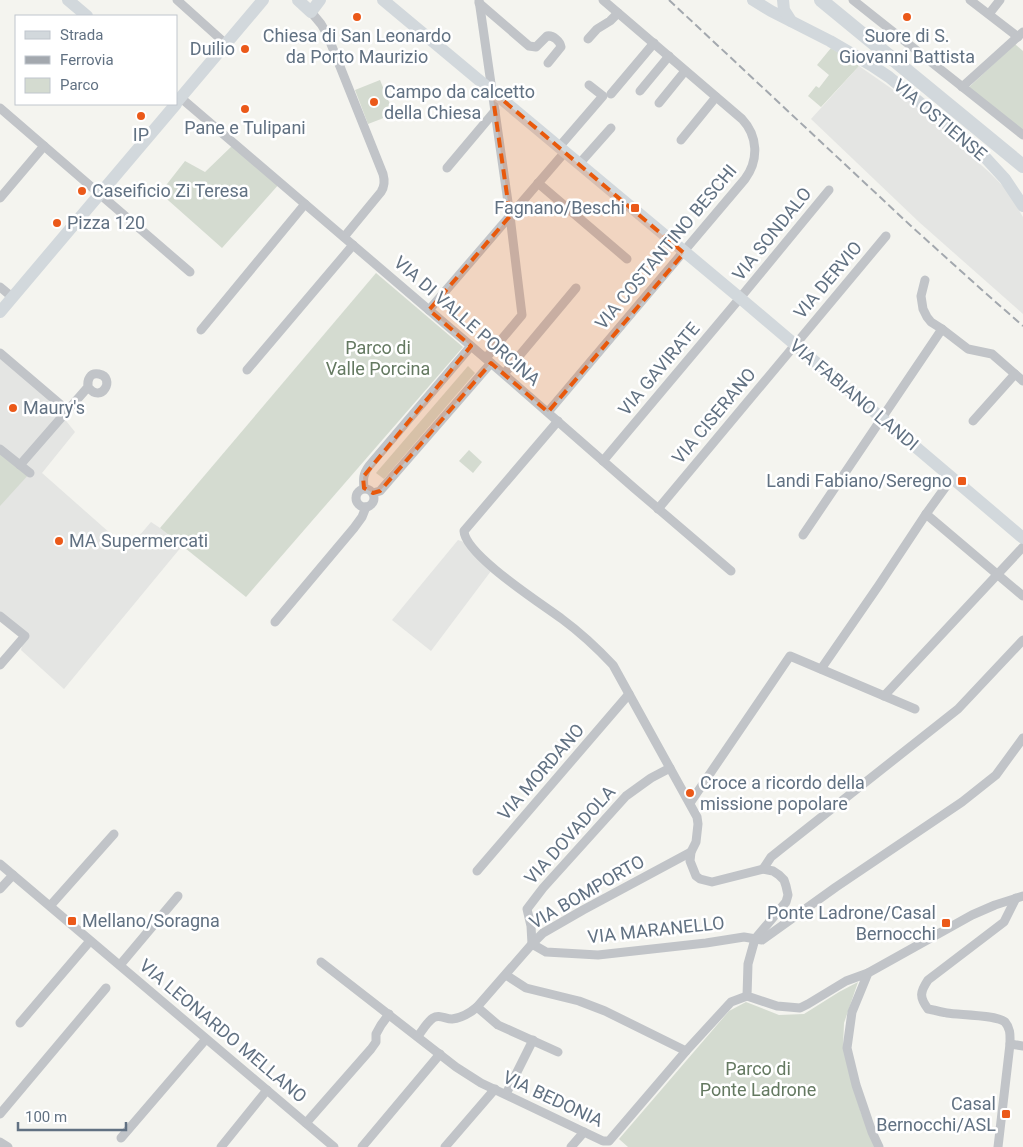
<svg xmlns="http://www.w3.org/2000/svg" width="1023" height="1147" viewBox="0 0 1023 1147" font-family="Roboto,sans-serif">
<style>
.built{fill:#e4e5e3}
.green{fill:#d4dbd0}
.lines{fill:none;stroke-linecap:round;stroke-linejoin:round}
.street{stroke:#c1c4c8;stroke-width:9}
.secondary{stroke:#d2d8dc;stroke-width:12}
.primary{stroke:#d2d8dc;stroke-width:14}
.rail{stroke:#a3a8ae;stroke-width:2;stroke-dasharray:8 4;stroke-linecap:butt}
.marked{fill:#e8590c;fill-opacity:0.2;stroke:#e8590c;stroke-width:4;stroke-dasharray:10 6;stroke-linejoin:round}
.poi-dot{fill:#eb5919;stroke:#fff;stroke-width:2}
.labels{text-anchor:middle;stroke-width:5;stroke-linejoin:round;paint-order:stroke}
.poi-label{font-size:18px;fill:#617182;stroke:#fff;text-anchor:start}
.street-label{font-size:18px;fill:#617182;stroke:#fff}
.park-label{font-size:18px;fill:#647961;stroke:#fff}
</style>
<rect width="100%" height="100%" fill="#f4f4ef"/>
<g class="built">
<polygon points="859,66 905,98 989,172 1007,190 1023,217 1023,314 919,222 811,119"/>
<polygon points="0,353 68,411 63,417 75,432 42,473 128,549 151,522 160,528 182,546 64,689 21,650 25,636 0,615"/>
<polygon points="458,540 464,542 491,571 431,651 392,620"/>
</g>
<g class="green">
<polygon points="1015,44 1023,51 1023,130 968,88"/>
<polygon points="831,48 859,66 821,107 808,96 816,86 819,88 829,75 817,65"/>
<polygon points="380,80 394,114 368,124 355,90"/>
<polygon points="234,144 280,183 222,248 160,193 185,161 205,172"/>
<polygon points="376,273 463,347 246,597 160,528"/>
<polygon points="468,366 475,373 384,479 376,473"/>
<polygon points="0,449 30,473 0,506"/>
<polygon points="469,450 482,462 473,473 459,461"/>
<polygon points="858,982 844,1023 843,1047 861,1113 876,1147 628,1147 619,1139 729,1011 746,1002 779,1015 804,1014 839,992"/>
</g>
<g class="lines">
<g class="street">
<polyline points="177,0 226,44"/>
<polyline points="479,0 510,216 522,315 486,358"/>
<polyline points="853,0 1023,135"/>
<polyline points="970,0 1018,37"/>
<path d="M479,3L529,46L536,47L547,36C553,35 560,41 561,47L548,63"/>
<path d="M311,12L321,24L327,34L383,174C385,181 385,186 381,192L344,237"/>
<polyline points="989,14 1000,0"/>
<polyline points="588,39 597,29 610,21 618,13"/>
<polyline points="962,87 1023,32"/>
<polyline points="640,91 669,56"/>
<polyline points="611,94 654,43"/>
<polyline points="181,98 491,363 634,488 731,571"/>
<polyline points="659,103 685,71"/>
<polyline points="0,108 190,272"/>
<polyline points="681,140 716,97"/>
<polyline points="559,147 603,96 589,85"/>
<polyline points="579,164 611,128"/>
<polyline points="447,168 495,111"/>
<polyline points="538,183 627,259"/>
<polyline points="0,198 44,146"/>
<polyline points="925,280 921,296 923,309 927,317 931,322 942,329 968,349 992,354 1023,381"/>
<polyline points="0,287 12,297"/>
<polyline points="429,310 565,152"/>
<polyline points="201,330 305,204"/>
<polyline points="0,353 68,411"/>
<polyline points="247,370 353,245"/>
<polyline points="504,374 576,288"/>
<path d="M548,412L745,179C759,160 758,136 742,119L603,0"/>
<path d="M558,421L464,531C465,555 542,604 562,619C581,633 597,648 613,665L697,817L698,824L696,842L691,852L690,861L696,876L700,879L712,882L763,869L773,871L779,875L784,880L786,886L788,895L786,902L755,939L748,964L747,996L777,1006L800,1008L808,1004L846,981L868,973"/>
<polyline points="973,421 1015,374"/>
<polyline points="0,449 30,473"/>
<polyline points="603,461 740,298 829,190"/>
<path d="M20,465L88,387C87,380 90,372 99,374C116,377 102,405 88,387"/>
<path d="M364,488C363,479 363,474 369,466L471,346"/>
<circle cx="365" cy="498" r="9"/>
<polyline points="373,493 380,491 491,363"/>
<polyline points="658,509 886,236"/>
<polyline points="926,514 1023,596"/>
<polyline points="803,535 942,329"/>
<polyline points="0,616 25,636 0,665"/>
<polyline points="275,622 354,528 362,517 366,507"/>
<polyline points="821,669 879,585 926,514 952,478"/>
<polyline points="884,696 1023,547"/>
<polyline points="670,768 651,778 626,796 543,888 527,909 531,926 532,944 546,952 598,955 706,943 744,937 762,940 836,887 962,802 996,775 1023,738"/>
<polyline points="690,803 790,656 915,709"/>
<polyline points="0,864 334,1147"/>
<polyline points="763,869 771,857 781,849 958,709 1023,640"/>
<polyline points="477,871 629,694"/>
<polyline points="0,889 13,875"/>
<polyline points="50,906 114,834"/>
<polyline points="321,962 456,1067 481,1083 584,1132 603,1141 609,1141 686,1051 731,1002 747,996"/>
<polyline points="120,965 178,896"/>
<polyline points="506,975 526,988 579,1001 605,1011 686,1051"/>
<polyline points="477,1007 498,1025 558,1052"/>
<polyline points="20,1023 90,941"/>
<path d="M418,1036C422,1031 427,1022 433,1018C439,1014 445,1019 452,1019C462,1018 470,1013 477,1007L532,944L543,933L583,910L691,852"/>
<polyline points="1010,1044 1023,1046"/>
<polyline points="506,1094 533,1040"/>
<polyline points="0,1114 106,988"/>
<polyline points="306,1123 371,1049 376,1042 376,1034 381,1025 389,1014"/>
<polyline points="121,1138 206,1039"/>
<polyline points="0,1142 8,1147"/>
<polyline points="221,1147 267,1090"/>
<polyline points="362,1147 440,1054"/>
<polyline points="445,1147 495,1089"/>
<polyline points="571,1147 584,1132"/>
<polyline points="879,1147 872,1132 856,1085 847,1048 852,1012 868,973 972,915 995,905 1023,896"/>
<path d="M998,1147L1010,1044C1010,1036 1011,1029 1005,1022C997,1015 959,1015 947,1013C941,1012 934,1010 928,1009C919,997 920,992 928,980L1004,922L1016,898"/>
</g>
<g class="secondary">
<polyline points="68,0 87,16"/>
<polyline points="298,0 311,12 320,0"/>
<polyline points="383,0 740,298 1023,538"/>
<polyline points="753,0 771,11 830,41 871,65 889,77 983,155 1005,179 1023,206"/>
<polyline points="783,0 784,10 791,21"/>
<polyline points="176,103 263,0"/>
<polyline points="0,312 176,104"/>
</g>
<polyline class="primary" points="821,0 1023,166"/>
<polyline class="rail" points="669,0 911,226 982,290 1023,326"/>
</g>
<path class="marked" d="M492,91L684,253L548,412L491,363L380,491L373,493L364,488L363,477L471,346L429,310L510,216Z"/>
<g class="poi-dot">
<circle cx="357" cy="17" r="5"/>
<circle cx="907" cy="17" r="5"/>
<circle cx="245" cy="49" r="5"/>
<circle cx="374" cy="102" r="5"/>
<circle cx="245" cy="109" r="5"/>
<circle cx="141" cy="116" r="5"/>
<circle cx="82" cy="191" r="5"/>
<rect x="630" y="203" width="10" height="10" rx="2.5"/>
<circle cx="57" cy="223" r="5"/>
<circle cx="13" cy="408" r="5"/>
<rect x="957" y="476" width="10" height="10" rx="2.5"/>
<circle cx="59" cy="541" r="5"/>
<circle cx="690" cy="793" r="5"/>
<rect x="67" y="916" width="10" height="10" rx="2.5"/>
<rect x="941" y="918" width="10" height="10" rx="2.5"/>
<rect x="1001" y="1109" width="10" height="10" rx="2.5"/>
</g>
<g class="labels">
<g class="poi-label">
<text x="357" y="42" text-anchor="middle">Chiesa di San Leonardo<tspan x="357" dy="21">da Porto Maurizio</tspan></text>
<text x="907" y="42" text-anchor="middle">Suore di S.<tspan x="907" dy="21">Giovanni Battista</tspan></text>
<text x="235" y="55" text-anchor="end">Duilio</text>
<text x="384" y="98">Campo da calcetto<tspan x="384" dy="21">della Chiesa</tspan></text>
<text x="245" y="134" text-anchor="middle">Pane e Tulipani</text>
<text x="141" y="141" text-anchor="middle">IP</text>
<text x="92" y="197">Caseificio Zi Teresa</text>
<text x="625" y="214" text-anchor="end">Fagnano/Beschi</text>
<text x="67" y="229">Pizza 120</text>
<text x="23" y="414">Maury's</text>
<text x="952" y="487" text-anchor="end">Landi Fabiano/Seregno</text>
<text x="69" y="547">MA Supermercati</text>
<text x="700" y="789">Croce a ricordo della<tspan x="700" dy="21">missione popolare</tspan></text>
<text x="936" y="919" text-anchor="end">Ponte Ladrone/Casal<tspan x="936" dy="21">Bernocchi</tspan></text>
<text x="82" y="927">Mellano/Soragna</text>
<text x="996" y="1110" text-anchor="end">Casal<tspan x="996" dy="21">Bernocchi/ASL</tspan></text>
</g>
<g class="street-label">
<text transform="translate(940 120) rotate(40)" y="6">VIA OSTIENSE</text>
<text transform="translate(772 234) rotate(-51)" y="6">VIA SONDALO</text>
<text transform="translate(666 247) rotate(-50)" y="6">VIA COSTANTINO BESCHI</text>
<text transform="translate(828 280) rotate(-50)" y="6">VIA DERVIO</text>
<text transform="translate(467 321) rotate(41)" y="6">VIA DI VALLE PORCINA</text>
<text transform="translate(659 369) rotate(-50)" y="6">VIA GAVIRATE</text>
<text transform="translate(854 395) rotate(40)" y="6">VIA FABIANO LANDI</text>
<text transform="translate(714 416) rotate(-50)" y="6">VIA CISERANO</text>
<text transform="translate(541 772) rotate(-49)" y="6">VIA MORDANO</text>
<text transform="translate(570 835) rotate(-48)" y="6">VIA DOVADOLA</text>
<text transform="translate(587 892) rotate(-30)" y="6">VIA BOMPORTO</text>
<text transform="translate(656 930) rotate(-6)" y="6">VIA MARANELLO</text>
<text transform="translate(223 1031) rotate(40)" y="6">VIA LEONARDO MELLANO</text>
<text transform="translate(553 1099) rotate(25)" y="6">VIA BEDONIA</text>
</g>
<g class="park-label">
<text x="378" y="354">Parco di<tspan x="378" dy="21">Valle Porcina</tspan></text>
<text x="758" y="1075">Parco di<tspan x="758" dy="21">Ponte Ladrone</tspan></text>
</g>
</g>
<rect x="15" y="15" width="162" height="90" fill="#ffffff" stroke="#c0c6cd"/>
<rect x="25" y="31" width="25" height="8" fill="#d2d8dc" stroke="#c0c6cd"/>
<text x="60" y="40" font-size="15" fill="#617182">Strada</text>
<rect x="25" y="56" width="25" height="8" fill="#a3a8ae" stroke="#c0c6cd"/>
<text x="60" y="65" font-size="15" fill="#617182">Ferrovia</text>
<rect x="25" y="78" width="25" height="15" fill="#d4dbd0" stroke="#c0c6cd"/>
<text x="60" y="90" font-size="15" fill="#617182">Parco</text>
<path d="M18 1122v8h108v-8" fill="none" stroke="#617182" stroke-width="2.5"/>
<text x="25" y="1122" font-size="15" fill="#617182" stroke="#ffffff" stroke-width="4" paint-order="stroke">100 m</text>
</svg>
